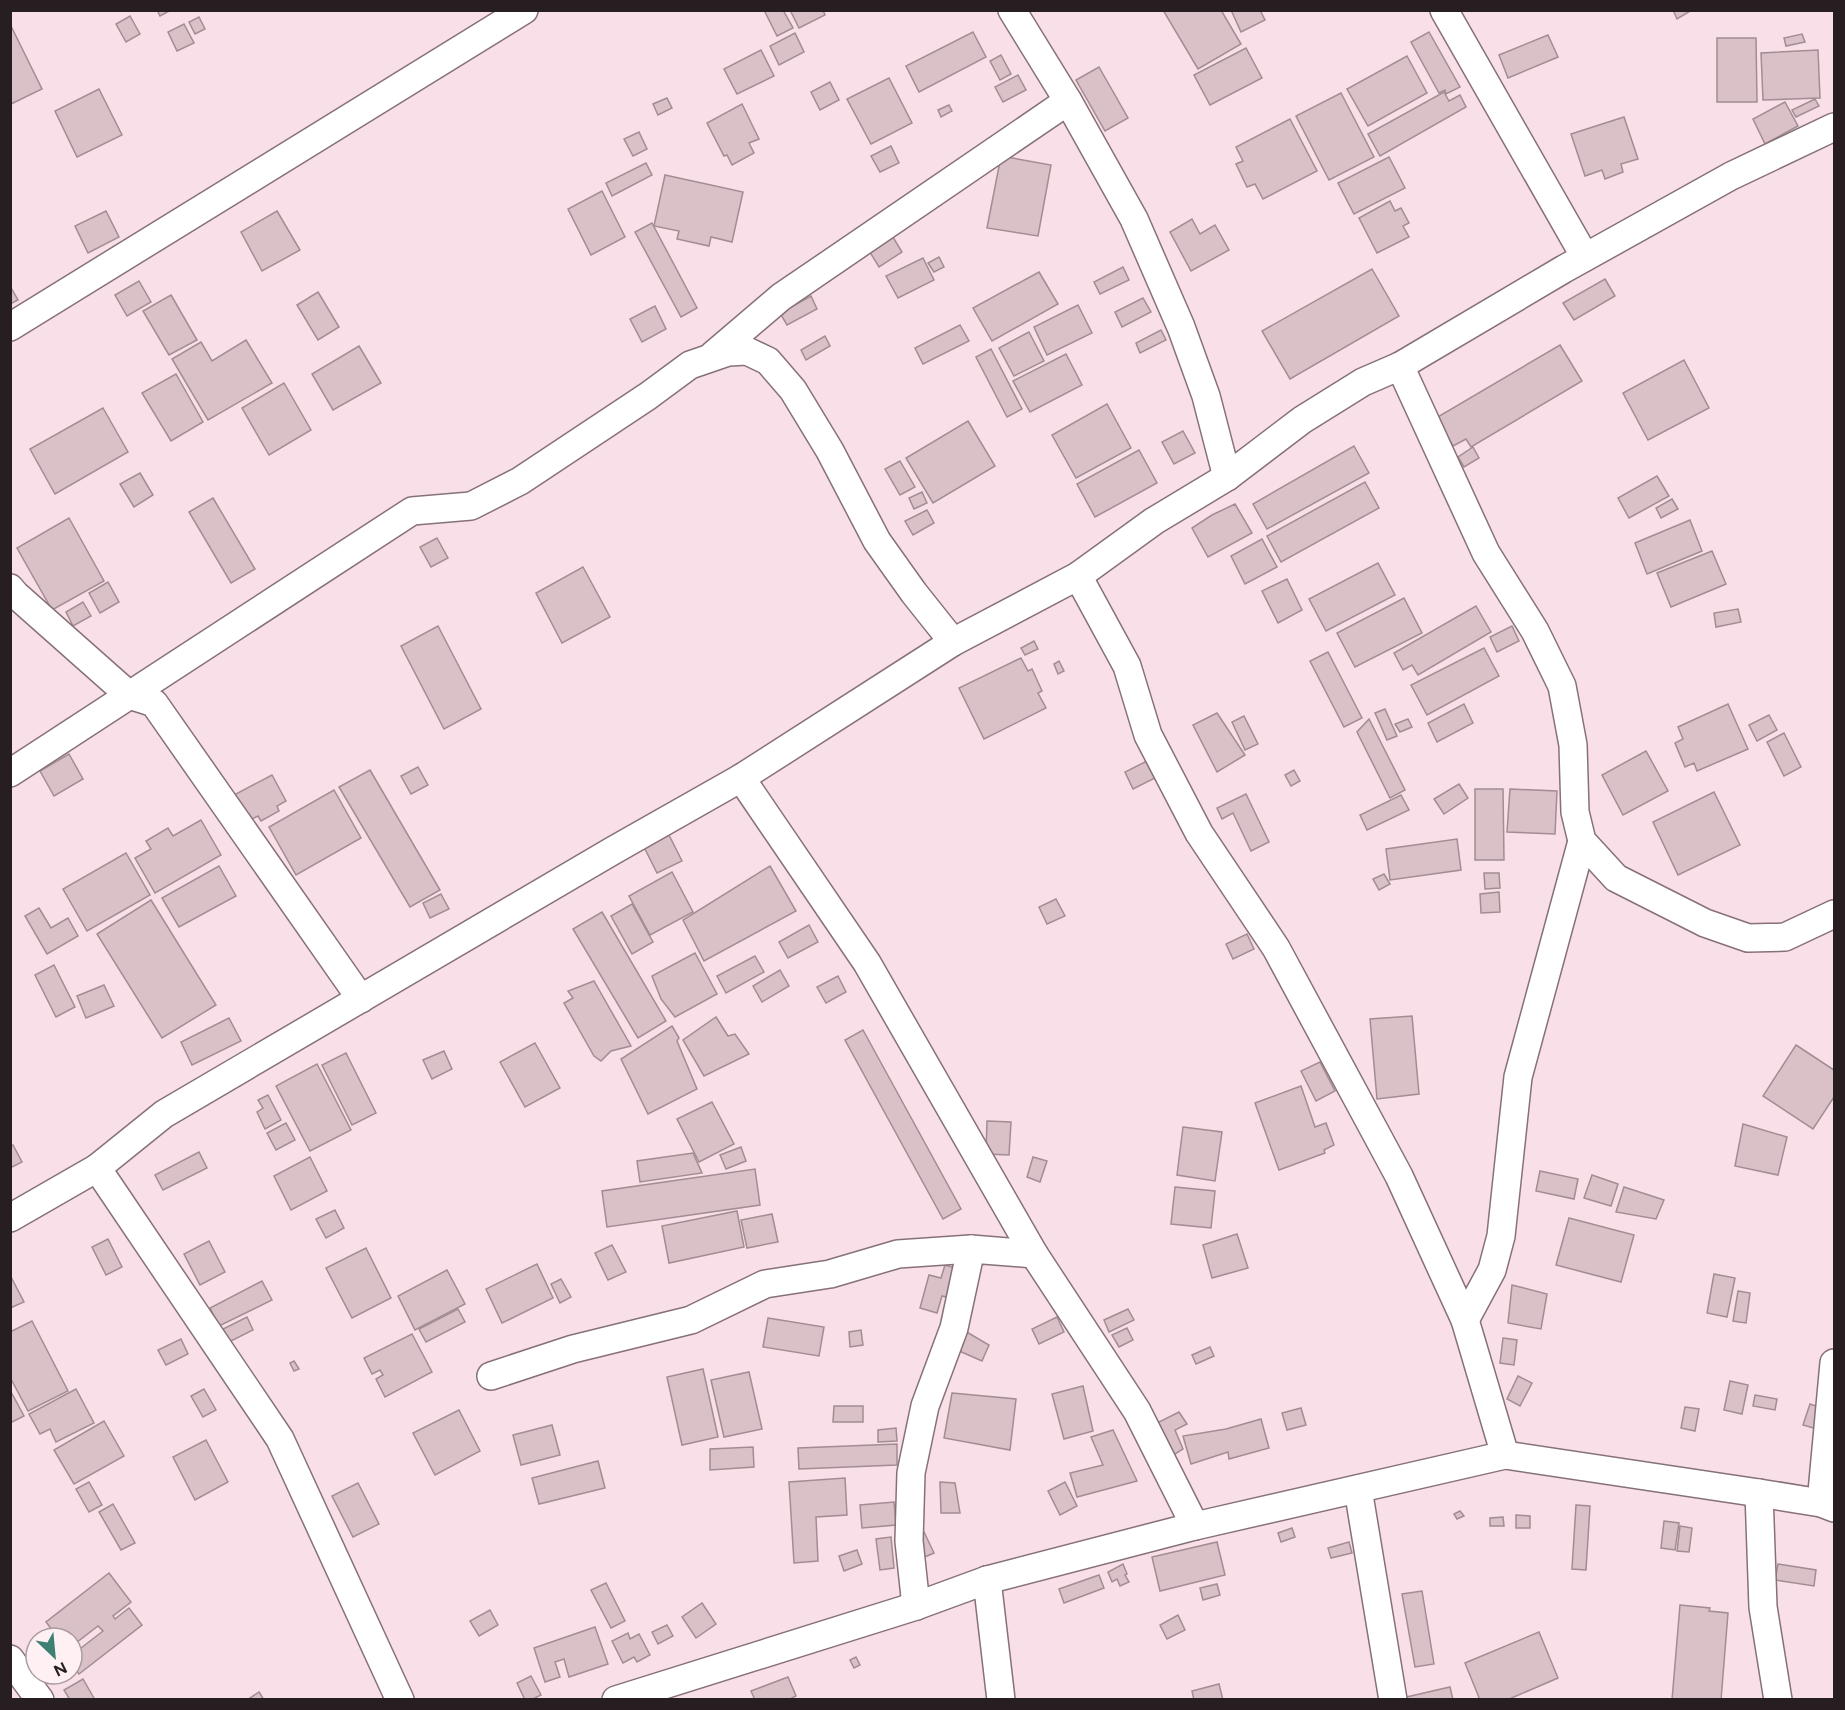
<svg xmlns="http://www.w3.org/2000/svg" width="1845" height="1710" viewBox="0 0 1845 1710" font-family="Figtree,sans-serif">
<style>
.building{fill:#dac1c8;stroke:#a38c92;stroke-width:1.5}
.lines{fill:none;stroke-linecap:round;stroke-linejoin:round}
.street-casing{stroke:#877178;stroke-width:30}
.street{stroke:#fff;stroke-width:27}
</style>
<rect width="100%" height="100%" fill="#f9dfe7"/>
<g class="building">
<polygon points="157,10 171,10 160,16"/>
<polygon points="764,10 783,10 793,28 777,36"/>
<polygon points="790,10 823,10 825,15 799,28"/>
<polygon points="1163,10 1221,10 1241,44 1198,69"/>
<polygon points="1231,10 1260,10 1265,20 1241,32"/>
<polygon points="1673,10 1692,10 1677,19"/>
<polygon points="130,16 140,34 126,42 116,24"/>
<polygon points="199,17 205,29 195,34 189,22"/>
<polygon points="10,24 42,89 11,104 10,103"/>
<polygon points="184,24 194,43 177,51 168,32"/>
<polygon points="973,32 986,57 919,92 906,66"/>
<polygon points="1429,32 1460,87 1446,94 1445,90 1439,93 1411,42"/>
<polygon points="795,33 804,52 779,65 770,46"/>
<polygon points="1802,34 1805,42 1786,46 1784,38"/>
<polygon points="1548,35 1558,57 1508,78 1499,55"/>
<polygon points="1717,38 1756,38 1757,102 1717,102"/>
<polygon points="1246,48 1262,78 1210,105 1194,75"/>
<polygon points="761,50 774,76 737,94 724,69"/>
<polygon points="1818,50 1820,98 1763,100 1761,53"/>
<polygon points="1001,55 1011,74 1000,80 990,61"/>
<polygon points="1407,56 1427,93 1368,126 1347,89"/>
<polygon points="1099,67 1128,118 1105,131 1076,80"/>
<polygon points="1018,75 1026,90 1003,102 995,87"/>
<polygon points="889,78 912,123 871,144 847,99"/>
<polygon points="830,82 839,100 820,110 811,92"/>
<polygon points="99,89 122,135 77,157 55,111"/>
<polygon points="1444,92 1449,101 1460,95 1466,107 1380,156 1368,134"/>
<polygon points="1341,93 1374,157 1329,180 1296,116"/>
<polygon points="667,98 672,108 658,115 653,104"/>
<polygon points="1815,99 1819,106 1796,117 1792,110"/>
<polygon points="1785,102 1798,126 1765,144 1753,119"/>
<polygon points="742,104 759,139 749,143 754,153 732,165 727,155 724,156 707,123"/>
<polygon points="949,105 952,111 941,117 938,110"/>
<polygon points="1624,117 1638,159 1621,164 1623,172 1605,179 1602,170 1585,176 1571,134"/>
<polygon points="1290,119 1317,171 1263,199 1255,184 1247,187 1236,164 1243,161 1236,147"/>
<polygon points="639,132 647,149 633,156 624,139"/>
<polygon points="891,146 899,163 880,172 871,156"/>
<polygon points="1001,156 1051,165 1038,236 987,228"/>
<polygon points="1389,157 1405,188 1354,214 1338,183"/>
<polygon points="646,163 652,175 612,196 606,183"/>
<polygon points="665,175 743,192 732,242 711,237 709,246 677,239 679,231 654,226"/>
<polygon points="602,191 625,237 591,255 568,209"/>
<polygon points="1390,201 1395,211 1401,208 1409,223 1403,226 1409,237 1377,253 1359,218"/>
<polygon points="106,211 119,237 88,253 75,226"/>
<polygon points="277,211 300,250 262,271 241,232"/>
<polygon points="1192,219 1200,234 1215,225 1229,250 1191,271 1170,232"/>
<polygon points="652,223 697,308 681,317 635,232"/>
<polygon points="888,229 902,252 879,267 865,244"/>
<polygon points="939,257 944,267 934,272 928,263"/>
<polygon points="923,258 934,280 898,298 886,276"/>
<polygon points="1123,267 1129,280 1100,294 1094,282"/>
<polygon points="1372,269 1399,316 1290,379 1262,331"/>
<polygon points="1039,272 1058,304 992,341 973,308"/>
<polygon points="1605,279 1615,296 1574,320 1563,303"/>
<polygon points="139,281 151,302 127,316 115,295"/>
<polygon points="10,286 18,300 10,304"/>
<polygon points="318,292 339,327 318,340 297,305"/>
<polygon points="171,295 197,340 169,355 143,311"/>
<polygon points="811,296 817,309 787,325 780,313"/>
<polygon points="1143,298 1151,312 1122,327 1115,312"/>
<polygon points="1078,305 1092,333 1047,355 1034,327"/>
<polygon points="655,306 666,329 642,342 630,319"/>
<polygon points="960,325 969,341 923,364 915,348"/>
<polygon points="1161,330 1166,340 1140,353 1136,343"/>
<polygon points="1029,332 1044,361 1014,376 999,348"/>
<polygon points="825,336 830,346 806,360 801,350"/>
<polygon points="246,340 272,383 208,420 172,359 201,342 212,361"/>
<polygon points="1560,345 1582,381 1471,447 1466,439 1453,446 1436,418"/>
<polygon points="359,346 381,383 333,410 312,374"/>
<polygon points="991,349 1022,409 1007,417 976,357"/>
<polygon points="1066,354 1082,385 1030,412 1013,381"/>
<polygon points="1684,360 1709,408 1648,440 1623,393"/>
<polygon points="176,374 203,422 171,441 142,393"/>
<polygon points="284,383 311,430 269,455 242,408"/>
<polygon points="1107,404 1131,448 1076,478 1052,435"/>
<polygon points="103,408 128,452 55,494 30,449"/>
<polygon points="968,421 995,466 933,503 906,458"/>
<polygon points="1183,431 1195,453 1174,464 1162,442"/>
<polygon points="1354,446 1369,473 1267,529 1253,504"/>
<polygon points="1473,447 1479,458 1464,467 1458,457"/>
<polygon points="1139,450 1157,483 1095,517 1077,484"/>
<polygon points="900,461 915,487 900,495 885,469"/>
<polygon points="140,473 153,495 134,507 120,484"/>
<polygon points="1657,476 1669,496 1629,518 1618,498"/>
<polygon points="1365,482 1379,508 1281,562 1267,536"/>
<polygon points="922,492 927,503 914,509 909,498"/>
<polygon points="213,498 255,569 231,583 189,512"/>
<polygon points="1672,499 1678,509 1661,518 1656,508"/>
<polygon points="1235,504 1252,533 1208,557 1192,528 1212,515"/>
<polygon points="927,510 934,523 913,535 905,521"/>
<polygon points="69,518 104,581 52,610 17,548"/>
<polygon points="1690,520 1702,551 1647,574 1635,543"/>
<polygon points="437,538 448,558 431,567 420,547"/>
<polygon points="1262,539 1277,567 1245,584 1231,556"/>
<polygon points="1712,551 1726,584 1671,607 1657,573"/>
<polygon points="1378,563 1395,595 1326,631 1309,599"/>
<polygon points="583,567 610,617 562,643 536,593"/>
<polygon points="1287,579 1302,610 1278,623 1262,591"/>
<polygon points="108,582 119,602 100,613 89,593"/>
<polygon points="1404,598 1422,633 1355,667 1337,633"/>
<polygon points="83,602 91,616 73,626 66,612"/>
<polygon points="1476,606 1491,632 1418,675 1412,665 1403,670 1394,653"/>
<polygon points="1738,609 1741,622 1716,627 1714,613"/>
<polygon points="438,626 481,709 444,729 401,646"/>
<polygon points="1512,626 1519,641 1497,652 1490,637"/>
<polygon points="1034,641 1038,649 1025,655 1021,648"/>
<polygon points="1484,648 1499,676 1427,715 1411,685"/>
<polygon points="1328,652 1362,718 1344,727 1310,661"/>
<polygon points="1021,658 1028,671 1032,669 1042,691 1038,693 1046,708 984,739 959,688"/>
<polygon points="1059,661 1064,671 1058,674 1054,664"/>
<polygon points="1464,704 1473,723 1437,742 1428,723"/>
<polygon points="1728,704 1748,749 1697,771 1694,763 1685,767 1675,743 1683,739 1678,727"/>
<polygon points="1385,709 1397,736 1387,740 1375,713"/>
<polygon points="1217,713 1245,755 1217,772 1193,725"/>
<polygon points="1769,715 1777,730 1757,741 1749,725"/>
<polygon points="1244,716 1258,744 1245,750 1232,722"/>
<polygon points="1369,719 1405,790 1390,798 1357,732"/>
<polygon points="1408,719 1412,727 1400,732 1395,724"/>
<polygon points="1784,733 1801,767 1784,776 1767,742"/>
<polygon points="1646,751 1668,791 1623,815 1602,775"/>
<polygon points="69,754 83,779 54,796 40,771"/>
<polygon points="1147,761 1155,778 1133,789 1125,772"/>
<polygon points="418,767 428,785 411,794 401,776"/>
<polygon points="370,770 440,890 410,907 339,787"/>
<polygon points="1294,770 1300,781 1291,786 1285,775"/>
<polygon points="272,775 286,801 277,806 279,811 261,821 258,816 248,821 234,795"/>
<polygon points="1459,784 1468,798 1444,814 1434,799"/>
<polygon points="1475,789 1503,789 1504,860 1475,860"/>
<polygon points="1510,789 1557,791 1555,834 1507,832"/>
<polygon points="334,790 361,838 296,875 269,827"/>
<polygon points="1714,792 1740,845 1678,875 1653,822"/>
<polygon points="1246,794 1269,842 1251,851 1233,813 1222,819 1217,808"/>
<polygon points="1401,795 1409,810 1367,830 1360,815"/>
<polygon points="201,820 221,855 155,893 135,858 151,849 146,841 168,828 173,836"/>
<polygon points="669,835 682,861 657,873 644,847"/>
<polygon points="1457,839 1461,870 1390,880 1386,849"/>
<polygon points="126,853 150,895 87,931 63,889"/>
<polygon points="219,866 236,896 179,927 162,898"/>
<polygon points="770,866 796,911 704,961 683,920"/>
<polygon points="672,872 693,912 650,935 629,896"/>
<polygon points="1484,873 1499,873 1500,888 1485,889"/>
<polygon points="1384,874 1390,884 1379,890 1373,879"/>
<polygon points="1499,892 1500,912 1481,913 1480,894"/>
<polygon points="441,894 449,909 430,918 423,903"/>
<polygon points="1056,899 1065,916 1047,924 1039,907"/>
<polygon points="151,900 216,1005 162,1038 97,934"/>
<polygon points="632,904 653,942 632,954 611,916"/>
<polygon points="39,908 51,928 68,918 78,936 47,954 25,916"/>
<polygon points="602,912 666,1021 638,1038 573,929"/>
<polygon points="809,925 818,942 788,958 779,942"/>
<polygon points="1247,934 1254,949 1233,959 1226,944"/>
<polygon points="695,953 717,994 675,1017 661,999 652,976"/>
<polygon points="755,956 764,972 726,993 717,976"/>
<polygon points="54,965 75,1007 56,1017 35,975"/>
<polygon points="780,970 789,986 762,1002 753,986"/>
<polygon points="838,976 846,992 826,1003 817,987"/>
<polygon points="594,981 631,1046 611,1051 601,1061 594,1056 564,1003 573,998 568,991"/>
<polygon points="104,985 114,1006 86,1018 77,996"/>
<polygon points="1412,1016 1419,1094 1377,1099 1370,1019"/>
<polygon points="716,1017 728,1036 735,1034 749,1054 704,1076 683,1040"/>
<polygon points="229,1018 241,1041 192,1065 181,1042"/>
<polygon points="672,1026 679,1038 677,1041 697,1089 648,1114 621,1059"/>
<polygon points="863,1030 961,1209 943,1219 845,1040"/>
<polygon points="535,1043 560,1088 525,1107 500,1062"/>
<polygon points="1796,1045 1834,1070 1834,1097 1813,1129 1763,1096"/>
<polygon points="444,1051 452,1069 432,1079 423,1060"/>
<polygon points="346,1053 376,1113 352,1125 322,1065"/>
<polygon points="1320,1062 1335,1091 1316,1101 1301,1071"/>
<polygon points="317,1064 351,1130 310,1151 276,1086"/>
<polygon points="1301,1086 1315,1127 1326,1123 1334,1145 1324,1150 1325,1153 1279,1170 1255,1103"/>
<polygon points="268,1095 281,1120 265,1129 257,1112 263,1108 258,1100"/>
<polygon points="712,1102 734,1144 699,1162 677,1119"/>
<polygon points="987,1121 1011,1122 1009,1155 986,1154"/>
<polygon points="286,1123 295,1140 276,1150 267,1133"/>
<polygon points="1743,1124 1787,1137 1778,1175 1735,1166"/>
<polygon points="1183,1127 1222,1132 1215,1181 1177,1175"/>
<polygon points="13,1145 22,1162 10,1168 10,1147"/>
<polygon points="741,1147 746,1161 726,1169 720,1155"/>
<polygon points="199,1152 207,1168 163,1190 155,1175"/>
<polygon points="693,1153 702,1173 640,1182 637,1161"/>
<polygon points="310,1157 327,1191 291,1210 274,1176"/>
<polygon points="1033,1157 1047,1161 1040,1182 1027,1177"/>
<polygon points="755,1169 760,1205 607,1227 602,1191"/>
<polygon points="1540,1171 1578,1179 1574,1199 1536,1191"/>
<polygon points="1592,1175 1618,1184 1611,1206 1584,1198"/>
<polygon points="1175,1187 1215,1191 1211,1228 1171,1224"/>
<polygon points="1624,1187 1664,1200 1656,1219 1616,1212"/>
<polygon points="335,1210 344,1228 326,1238 316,1219"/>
<polygon points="737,1211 744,1247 669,1263 662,1226"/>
<polygon points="772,1214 778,1242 747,1248 741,1220"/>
<polygon points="1569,1218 1634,1235 1621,1282 1556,1265"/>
<polygon points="1237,1234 1248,1268 1212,1278 1203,1245"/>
<polygon points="108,1239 122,1267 106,1275 92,1247"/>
<polygon points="209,1241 225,1272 200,1285 184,1254"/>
<polygon points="612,1245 626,1272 608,1280 595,1253"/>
<polygon points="366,1248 391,1298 352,1318 326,1268"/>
<polygon points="537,1264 553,1298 502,1323 486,1289"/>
<polygon points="945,1265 955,1268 946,1297 942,1296 937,1313 920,1308 929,1275 941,1278"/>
<polygon points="447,1270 465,1304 415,1330 398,1296"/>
<polygon points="1714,1274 1735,1278 1727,1317 1707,1313"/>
<polygon points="10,1275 24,1302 10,1308"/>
<polygon points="561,1279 571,1297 560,1303 551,1284"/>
<polygon points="262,1281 272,1300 219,1326 210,1308"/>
<polygon points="1512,1285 1547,1294 1541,1329 1508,1323"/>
<polygon points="1738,1291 1750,1293 1746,1323 1733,1321"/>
<polygon points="458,1309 465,1322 426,1342 419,1329"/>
<polygon points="1128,1309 1134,1320 1109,1332 1104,1320"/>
<polygon points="247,1317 253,1330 229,1342 223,1329"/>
<polygon points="1057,1317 1064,1332 1039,1344 1032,1329"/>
<polygon points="768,1318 824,1327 819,1356 763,1347"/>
<polygon points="32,1321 68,1391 28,1411 10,1377 10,1332"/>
<polygon points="1127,1328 1133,1340 1119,1347 1112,1335"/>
<polygon points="861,1330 863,1345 850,1347 849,1332"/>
<polygon points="965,1331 989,1345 982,1361 957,1350"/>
<polygon points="412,1334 432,1372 385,1397 376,1379 383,1375 380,1370 372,1374 364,1358"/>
<polygon points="1503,1338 1517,1340 1514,1365 1500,1363"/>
<polygon points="181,1339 188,1354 166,1365 158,1350"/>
<polygon points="1210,1347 1214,1356 1196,1364 1192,1355"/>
<polygon points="294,1361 299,1369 294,1371 290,1363"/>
<polygon points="703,1369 718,1437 682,1445 667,1377"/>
<polygon points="749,1372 762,1429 724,1437 711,1380"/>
<polygon points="1518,1376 1532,1383 1520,1406 1507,1399"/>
<polygon points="1730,1381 1748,1385 1742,1414 1724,1410"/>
<polygon points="1083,1386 1093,1431 1064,1439 1052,1394"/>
<polygon points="76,1389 94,1423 56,1442 50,1429 40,1434 29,1414"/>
<polygon points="204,1389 216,1410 203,1417 191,1396"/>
<polygon points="10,1390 24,1416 10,1423"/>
<polygon points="952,1393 1016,1399 1010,1450 944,1438"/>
<polygon points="1755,1395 1777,1399 1775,1410 1753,1406"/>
<polygon points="1810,1404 1822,1408 1817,1429 1803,1425"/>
<polygon points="834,1406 863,1406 863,1422 833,1422"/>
<polygon points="1685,1407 1699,1409 1695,1431 1681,1428"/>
<polygon points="1301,1408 1306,1425 1287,1430 1282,1413"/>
<polygon points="459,1410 480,1451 435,1475 413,1433"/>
<polygon points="1179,1412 1187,1424 1175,1430 1183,1449 1172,1456 1155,1424"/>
<polygon points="1261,1419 1269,1448 1229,1459 1228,1452 1191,1464 1183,1436 1226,1429"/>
<polygon points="104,1421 124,1456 74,1484 54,1450"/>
<polygon points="552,1425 560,1455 521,1465 513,1435"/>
<polygon points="896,1428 897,1441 878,1442 878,1430"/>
<polygon points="1113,1430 1137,1481 1077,1497 1070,1473 1103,1465 1091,1437"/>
<polygon points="206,1440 228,1482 195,1500 173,1457"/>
<polygon points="897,1444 897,1465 799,1469 798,1448"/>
<polygon points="753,1447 754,1467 710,1470 710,1449"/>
<polygon points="598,1461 605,1488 539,1504 532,1478"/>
<polygon points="845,1478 847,1515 816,1517 818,1561 794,1563 789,1482"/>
<polygon points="89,1482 102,1505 89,1512 76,1489"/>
<polygon points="940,1482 955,1483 960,1513 941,1513"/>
<polygon points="1065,1482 1077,1506 1060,1515 1048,1491"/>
<polygon points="358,1483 379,1524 353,1537 332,1496"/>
<polygon points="894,1502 896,1525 862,1528 860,1505"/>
<polygon points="113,1504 135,1543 121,1550 99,1512"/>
<polygon points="1576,1505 1590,1506 1586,1570 1572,1569"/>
<polygon points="1460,1511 1464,1516 1457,1519 1454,1514"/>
<polygon points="1516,1515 1530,1516 1530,1528 1516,1528"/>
<polygon points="1503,1517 1504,1526 1490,1526 1490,1518"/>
<polygon points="1664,1521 1679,1523 1675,1550 1661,1548"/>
<polygon points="1680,1526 1692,1528 1689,1552 1677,1551"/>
<polygon points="1292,1528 1295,1537 1281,1542 1278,1533"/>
<polygon points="924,1532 934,1553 920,1559 911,1538"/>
<polygon points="891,1537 894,1568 880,1570 876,1539"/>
<polygon points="1217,1542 1225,1575 1160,1591 1152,1557"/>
<polygon points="1349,1542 1352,1553 1331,1558 1328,1548"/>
<polygon points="857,1550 862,1564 844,1571 839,1556"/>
<polygon points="1123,1564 1127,1574 1125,1575 1129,1582 1120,1586 1117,1579 1112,1582 1108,1572"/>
<polygon points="1778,1564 1816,1570 1814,1586 1775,1580"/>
<polygon points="109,1573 131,1602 113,1616 115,1619 129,1608 142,1625 79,1674 72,1665 72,1655 103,1631 98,1626 72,1646 72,1638 58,1638 46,1622"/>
<polygon points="1099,1575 1104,1588 1064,1603 1059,1589"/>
<polygon points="606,1583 625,1621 611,1628 591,1590"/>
<polygon points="1217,1584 1220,1595 1203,1600 1200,1588"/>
<polygon points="1422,1591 1434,1664 1415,1667 1402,1594"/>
<polygon points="702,1603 716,1624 696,1638 682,1617"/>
<polygon points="1680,1605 1710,1608 1709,1611 1728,1613 1721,1700 1672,1700"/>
<polygon points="490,1610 498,1625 479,1636 470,1621"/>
<polygon points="1178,1615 1185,1630 1167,1639 1160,1625"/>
<polygon points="667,1625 673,1636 658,1644 652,1632"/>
<polygon points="595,1627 608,1664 569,1677 564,1659 555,1662 560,1677 545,1682 534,1648"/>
<polygon points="1539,1632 1558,1678 1507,1700 1480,1700 1465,1663"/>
<polygon points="628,1633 630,1639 639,1634 650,1655 637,1662 634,1657 623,1663 612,1641"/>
<polygon points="856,1657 860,1665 854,1668 850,1660"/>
<polygon points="531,1676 541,1695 531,1700 525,1700 517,1683"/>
<polygon points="788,1677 796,1696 788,1700 755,1700 751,1691"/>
<polygon points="83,1679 95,1700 70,1700 64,1690"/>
<polygon points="1219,1684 1223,1700 1194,1700 1192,1691"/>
<polygon points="1450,1687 1453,1700 1403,1700 1402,1698"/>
<polygon points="259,1692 264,1700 247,1700"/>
</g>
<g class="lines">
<g class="street-casing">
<g id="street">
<polyline points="1012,10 1068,101 1134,219 1181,327 1206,396 1227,477"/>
<polyline points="1444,10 1585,257"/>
<polyline points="10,327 524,10"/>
<polyline points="713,355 781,297 1068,101"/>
<polyline points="1400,366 1486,553 1535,631 1562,686 1573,745 1575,812 1582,841 1616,878 1705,923 1748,938 1785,937 1834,914"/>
<polyline points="1078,576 1127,666 1148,735 1199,833 1276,948 1399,1176 1465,1320 1505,1455"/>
<polyline points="10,588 15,594 129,695 154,703 361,999"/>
<polyline points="10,773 412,511 471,506 520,481 648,396 690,365 728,352 747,351 768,361 793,390 830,451 877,541 914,593 953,642"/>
<polyline points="741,778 867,963 1034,1254 1137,1411 1195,1526"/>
<polyline points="97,1168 280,1439 400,1700"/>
<polyline points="10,1218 97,1168 164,1114 614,850 741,778 953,642 1078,576 1154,521 1227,477 1302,420 1363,382 1400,366 1564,269 1731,176 1834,127"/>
<polyline points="1465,1320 1492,1270 1501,1236 1518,1077 1582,841"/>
<polyline points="491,1376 573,1349 691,1320 765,1284 830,1274 898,1254 971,1249"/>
<polyline points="1358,1489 1393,1700"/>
<polyline points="1759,1493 1763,1607 1778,1700"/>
<polyline points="1821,1503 1834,1363"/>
<polyline points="987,1580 1001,1700"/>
<polyline points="916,1606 909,1541 911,1473 925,1406 954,1328 971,1249 1034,1254"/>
<polyline points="10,1659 40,1700"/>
<polyline points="616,1700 916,1606 987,1580 1195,1526 1505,1455 1759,1493 1821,1503 1834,1508"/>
</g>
</g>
<use href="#street" class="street"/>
</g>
<rect width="1845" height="1710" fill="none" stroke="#271e21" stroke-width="24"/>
<g transform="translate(54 1656) rotate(154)"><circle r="28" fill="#fff0f4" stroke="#a99ca0" stroke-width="1.5"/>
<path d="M0-4.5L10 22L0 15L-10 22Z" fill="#3d7f72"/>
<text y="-9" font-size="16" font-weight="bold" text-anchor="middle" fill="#271e21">N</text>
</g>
</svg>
